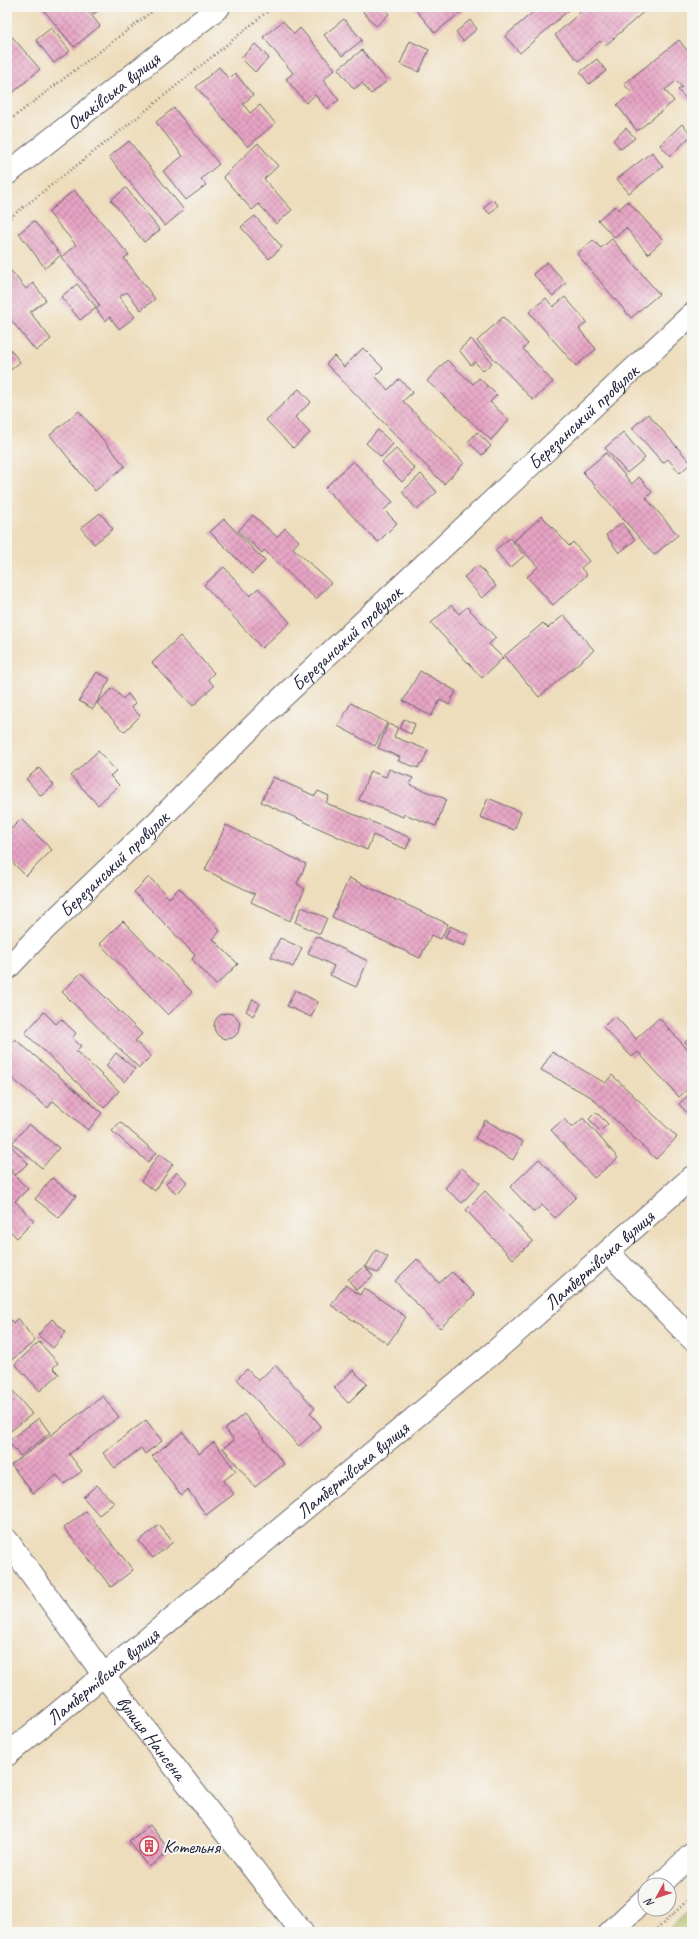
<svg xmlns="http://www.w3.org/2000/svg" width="699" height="1939" viewBox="0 0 699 1939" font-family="Caveat,sans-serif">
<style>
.grass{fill:#acbe62;stroke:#67704e}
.building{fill:url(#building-cross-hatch)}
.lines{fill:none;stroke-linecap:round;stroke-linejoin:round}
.minor-casing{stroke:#696368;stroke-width:24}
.path{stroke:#696368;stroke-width:2.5;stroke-dasharray:1 3;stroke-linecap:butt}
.minor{stroke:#fff;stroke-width:22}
.labels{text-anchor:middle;stroke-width:4;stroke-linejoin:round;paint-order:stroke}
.street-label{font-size:19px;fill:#22223b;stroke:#f6f6f2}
.poi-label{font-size:19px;fill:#22223b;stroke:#f6f6f2;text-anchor:start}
</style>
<defs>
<pattern id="building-cross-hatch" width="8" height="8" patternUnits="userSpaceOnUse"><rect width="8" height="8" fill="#e7a4c4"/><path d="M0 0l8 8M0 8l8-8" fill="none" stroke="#bb85a0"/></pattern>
</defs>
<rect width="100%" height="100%" fill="#f6f6f2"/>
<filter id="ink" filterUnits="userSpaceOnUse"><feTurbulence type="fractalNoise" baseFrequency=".025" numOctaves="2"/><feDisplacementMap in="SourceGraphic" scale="8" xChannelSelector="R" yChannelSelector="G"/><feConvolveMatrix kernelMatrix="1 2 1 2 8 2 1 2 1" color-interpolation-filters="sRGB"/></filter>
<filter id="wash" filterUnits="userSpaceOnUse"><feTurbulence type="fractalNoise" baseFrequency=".012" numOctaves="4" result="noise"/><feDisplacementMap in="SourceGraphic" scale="16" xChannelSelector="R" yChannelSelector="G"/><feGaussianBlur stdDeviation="0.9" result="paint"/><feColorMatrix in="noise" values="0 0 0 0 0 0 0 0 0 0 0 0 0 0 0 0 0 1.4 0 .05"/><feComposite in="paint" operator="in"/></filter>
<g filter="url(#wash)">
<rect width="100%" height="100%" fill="#eeddbc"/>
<polygon class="grass" points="692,1908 692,1932 666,1932"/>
<g id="blocks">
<g class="building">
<polygon points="41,7 85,7 100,26 74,47"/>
<polygon points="89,7 103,7 94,14"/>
<polygon points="368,7 383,7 389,14 376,26 363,12"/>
<polygon points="417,7 467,7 435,33 415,9"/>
<polygon points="539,7 566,7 569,10 520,53 505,36"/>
<polygon points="586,7 649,7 605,46 600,41 578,61 555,35"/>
<polygon points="344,19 362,40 342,56 324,35"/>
<polygon points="470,20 477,29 463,41 456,32"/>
<polygon points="283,21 294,34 300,28 335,69 323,80 339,100 327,109 315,95 306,103 286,79 293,73 263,37"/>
<polygon points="51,28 70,51 54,63 36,40"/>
<polygon points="7,31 40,69 7,98"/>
<polygon points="679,40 692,57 692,100 689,102 678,90 682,87 676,81 665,90 674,101 637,131 617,105 632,93 624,84"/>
<polygon points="410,41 429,50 419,72 400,64"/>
<polygon points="255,44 269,58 255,72 241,58"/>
<polygon points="362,50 387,81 371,94 362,83 354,89 338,69"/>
<polygon points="597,59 606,71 589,84 580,72"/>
<polygon points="219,67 229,79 235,73 253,95 243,104 250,113 260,105 275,123 248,147 196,87"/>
<polygon points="174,108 219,164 201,179 206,185 186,200 163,171 183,156 156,122"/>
<polygon points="682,124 692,135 670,156 660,145"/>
<polygon points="626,128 635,138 621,149 613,140"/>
<polygon points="129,141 184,210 165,226 109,157"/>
<polygon points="258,143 278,166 264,179 292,210 276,224 259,204 252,210 223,177"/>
<polygon points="652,152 663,167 629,193 617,179"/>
<polygon points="126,188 160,230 144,242 111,200"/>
<polygon points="74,190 129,255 124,258 155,299 141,310 127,292 119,297 135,317 119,329 110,317 105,321 96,309 100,306 88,289 61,257 76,245 48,212"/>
<polygon points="492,199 498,205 490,214 484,208"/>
<polygon points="628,201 663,240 648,254 626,228 615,238 598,220 615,206 618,210"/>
<polygon points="255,216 282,247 269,259 241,227"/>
<polygon points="34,221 61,255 45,268 19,233"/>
<polygon points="612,239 659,294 631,318 577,254 593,240 601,248"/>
<polygon points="547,262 566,283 553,296 533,274"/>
<polygon points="7,266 26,289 33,283 46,300 30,312 51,339 36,351 7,315"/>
<polygon points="77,284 96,307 80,320 61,297"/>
<polygon points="565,297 587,322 579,329 596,349 576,366 529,312 546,298 553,307"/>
<polygon points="503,317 528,344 523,349 553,382 533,400 477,341"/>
<polygon points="471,339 492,363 483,371 475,362 471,365 459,350"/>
<polygon points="7,345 20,362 7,373"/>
<polygon points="363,348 383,368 375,376 388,390 399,379 413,392 403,401 464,463 444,484 326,364 334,356 344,367"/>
<polygon points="447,360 473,384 479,378 497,395 490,402 509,420 491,440 427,381"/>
<polygon points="299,389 311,402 295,417 310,433 293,448 266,420"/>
<polygon points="79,411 125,466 95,491 50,435"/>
<polygon points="648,414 691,463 680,473 668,459 663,463 632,428"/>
<polygon points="378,430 393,444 381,457 366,443"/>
<polygon points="477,432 491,446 482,455 468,442"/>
<polygon points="623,432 645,458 627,473 605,448"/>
<polygon points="396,449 415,469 402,482 382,462"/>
<polygon points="606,453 632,484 639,477 652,492 646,498 678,535 654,555 583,472"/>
<polygon points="353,461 393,502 384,510 397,523 378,542 325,488"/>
<polygon points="421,474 437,492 417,510 402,492"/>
<polygon points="100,513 113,529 94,544 81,528"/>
<polygon points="253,515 277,537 285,528 299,541 293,548 331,583 316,599 264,550 262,553 238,531"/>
<polygon points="542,516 569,546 573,542 589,561 581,568 587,575 553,605 527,577 538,567 514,541"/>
<polygon points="224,519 265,561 252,574 210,532"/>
<polygon points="622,523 635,540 619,553 606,535"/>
<polygon points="510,538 524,556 510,568 495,550"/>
<polygon points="478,565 496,586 482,598 464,577"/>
<polygon points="224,567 250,596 258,588 290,622 262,648 204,585"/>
<polygon points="451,605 459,614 467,607 496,638 489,644 503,658 482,678 431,623"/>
<polygon points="564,615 594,650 539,697 504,656 543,623 548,628"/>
<polygon points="180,636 214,673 208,679 214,686 193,706 152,663"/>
<polygon points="420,671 456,691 449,705 440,700 431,716 403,701"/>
<polygon points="97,672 110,679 93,709 79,701"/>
<polygon points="113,688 123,699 128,694 135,703 131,707 140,716 124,732 97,703"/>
<polygon points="351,703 387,723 375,746 338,726"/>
<polygon points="404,719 415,724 411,734 400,729"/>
<polygon points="388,724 398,727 394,737 428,750 422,764 420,763 418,768 398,761 400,757 378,748"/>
<polygon points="98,751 116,771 110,776 119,785 98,805 71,776"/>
<polygon points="39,768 54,785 41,796 26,779"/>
<polygon points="389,769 413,778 410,785 446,799 436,826 404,814 403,817 359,800 370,771 386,777"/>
<polygon points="273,777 315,796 318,791 329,796 326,803 411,838 406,849 373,835 367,850 261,802"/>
<polygon points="488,798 521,812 514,830 480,817"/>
<polygon points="21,819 52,850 26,876 7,857 7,833"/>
<polygon points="226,825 306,864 297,884 305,889 290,921 251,902 255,894 205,870"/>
<polygon points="149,877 169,898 179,888 220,931 213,939 238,964 216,985 192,959 195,955 134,892"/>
<polygon points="349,878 448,924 441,939 431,935 420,958 332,917"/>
<polygon points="302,907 327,918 320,934 295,922"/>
<polygon points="123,921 192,992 168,1015 100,944"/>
<polygon points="450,926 469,935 464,946 445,938"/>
<polygon points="316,936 368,961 356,987 330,975 334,966 308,953"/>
<polygon points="280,938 302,948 293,967 271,957"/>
<polygon points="81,973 142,1034 135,1041 151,1056 139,1068 62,992"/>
<polygon points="295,990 318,1002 311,1017 287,1006"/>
<polygon points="253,999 260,1004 253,1016 246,1011"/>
<polygon points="44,1012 56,1024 61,1019 76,1033 72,1038 81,1046 76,1051 119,1091 104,1108 25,1033"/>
<circle cx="227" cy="1026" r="13"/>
<polygon points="615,1016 636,1039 659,1018 692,1054 692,1085 679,1097 638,1052 632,1057 603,1027"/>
<polygon points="692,1035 692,1048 685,1042"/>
<polygon points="15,1039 102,1113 88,1130 53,1101 48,1108 7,1074 7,1048"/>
<polygon points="552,1052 605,1083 612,1075 677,1137 656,1159 591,1097 541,1070"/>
<polygon points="116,1053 135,1069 125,1082 106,1066"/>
<polygon points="692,1092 692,1118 679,1104"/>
<polygon points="596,1112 608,1124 600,1131 589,1119"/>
<polygon points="583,1118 618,1158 594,1178 551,1130 564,1119 572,1128"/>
<polygon points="485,1120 523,1142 513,1160 475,1138"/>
<polygon points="120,1122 156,1153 148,1162 112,1131"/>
<polygon points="29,1124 59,1148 42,1168 12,1143"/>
<polygon points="7,1142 28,1163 16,1175 7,1165"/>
<polygon points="159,1154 173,1164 155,1191 141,1181"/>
<polygon points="539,1159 576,1197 555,1218 542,1205 534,1212 510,1187"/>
<polygon points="7,1168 28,1189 15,1201 34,1221 17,1238 7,1228"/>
<polygon points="462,1168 480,1183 462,1203 445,1188"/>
<polygon points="177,1172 187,1182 177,1194 166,1184"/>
<polygon points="52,1178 76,1196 59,1218 35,1199"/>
<polygon points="485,1191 533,1241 513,1259 466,1210"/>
<polygon points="376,1250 388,1257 378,1273 366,1267"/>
<polygon points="417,1259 439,1283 452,1272 475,1295 440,1328 395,1281"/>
<polygon points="365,1266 373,1276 356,1290 348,1279"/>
<polygon points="345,1285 360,1295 364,1288 406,1317 388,1344 331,1305"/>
<polygon points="7,1315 13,1323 18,1318 35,1341 9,1362 7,1359"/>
<polygon points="52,1319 66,1332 53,1348 38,1335"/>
<polygon points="39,1342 58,1363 53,1368 59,1374 40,1391 15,1364"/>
<polygon points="275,1365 315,1408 310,1413 321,1426 299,1446 237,1379 247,1369 258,1381"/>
<polygon points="353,1370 367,1384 348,1403 334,1388"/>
<polygon points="7,1384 32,1414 7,1434"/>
<polygon points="103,1396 119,1417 69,1454 82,1471 64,1484 57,1475 33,1493 11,1465"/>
<polygon points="244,1414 284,1464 255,1487 223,1448 234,1440 225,1429"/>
<polygon points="39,1418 50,1433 20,1456 8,1441"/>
<polygon points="146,1420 162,1441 145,1454 141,1448 115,1468 103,1453"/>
<polygon points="183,1432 199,1454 214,1442 236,1471 223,1481 234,1494 206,1515 188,1490 181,1495 152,1456"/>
<polygon points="97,1485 114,1503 99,1515 83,1497"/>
<polygon points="86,1511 133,1570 111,1587 64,1528"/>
<polygon points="159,1525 173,1542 153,1558 139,1541"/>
<polygon points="150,1825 170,1851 149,1867 129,1841"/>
</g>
</g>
</g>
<g filter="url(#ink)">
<use href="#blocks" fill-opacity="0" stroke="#696368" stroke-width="1"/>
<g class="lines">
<g class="minor-casing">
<g id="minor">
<path id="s1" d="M7,174L219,7"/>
<path id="s2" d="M7,969L42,932L158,821L271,708L692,314"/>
<polyline points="608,1252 692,1339"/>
<path id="s3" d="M7,1540L103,1674L302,1932"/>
<path id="s4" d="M7,1755L494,1352L692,1177"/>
<polyline points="660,1885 692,1854"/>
<polyline points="610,1932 645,1899"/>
</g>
</g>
<g class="path">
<polyline points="7,122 158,7"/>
<polyline points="7,220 128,125 273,7"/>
<polyline points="654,1932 692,1896"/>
</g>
<use href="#minor" class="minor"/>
</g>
</g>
<defs>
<g id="building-ring" transform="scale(1)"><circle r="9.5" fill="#f6f6f2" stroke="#d1495b" stroke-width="1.5"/><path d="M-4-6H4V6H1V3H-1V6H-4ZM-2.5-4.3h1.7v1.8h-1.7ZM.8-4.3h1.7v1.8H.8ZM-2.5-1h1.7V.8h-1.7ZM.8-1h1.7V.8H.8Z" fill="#d1495b"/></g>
</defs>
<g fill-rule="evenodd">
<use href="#building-ring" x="149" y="1846"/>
</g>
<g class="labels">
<g class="street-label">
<text dy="7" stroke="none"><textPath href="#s1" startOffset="135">Очаківська вулиця</textPath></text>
<text dy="7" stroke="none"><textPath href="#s2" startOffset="798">Березанський провулок</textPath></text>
<text dy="7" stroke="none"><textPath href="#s2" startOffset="474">Березанський провулок</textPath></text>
<text dy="7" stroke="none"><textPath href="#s2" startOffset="150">Березанський провулок</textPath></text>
<text dy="7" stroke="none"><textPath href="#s4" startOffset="772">Ламбертівська вулиця</textPath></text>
<text dy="7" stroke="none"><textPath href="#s4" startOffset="448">Ламбертівська вулиця</textPath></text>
<text dy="7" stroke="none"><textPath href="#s4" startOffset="124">Ламбертівська вулиця</textPath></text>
<text dy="7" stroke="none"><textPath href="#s3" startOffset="245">вулиця Нансена</textPath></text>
</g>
<g class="poi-label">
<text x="163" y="1853">Котельня</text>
</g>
</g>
<rect width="699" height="1939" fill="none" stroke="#f6f6f2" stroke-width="24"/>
<g transform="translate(657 1897) rotate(230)"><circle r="19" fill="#f6f6f2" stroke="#a1a1a9"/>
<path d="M0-3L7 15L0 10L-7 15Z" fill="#d1495b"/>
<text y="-6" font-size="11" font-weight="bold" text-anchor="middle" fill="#22223b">N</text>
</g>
</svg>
